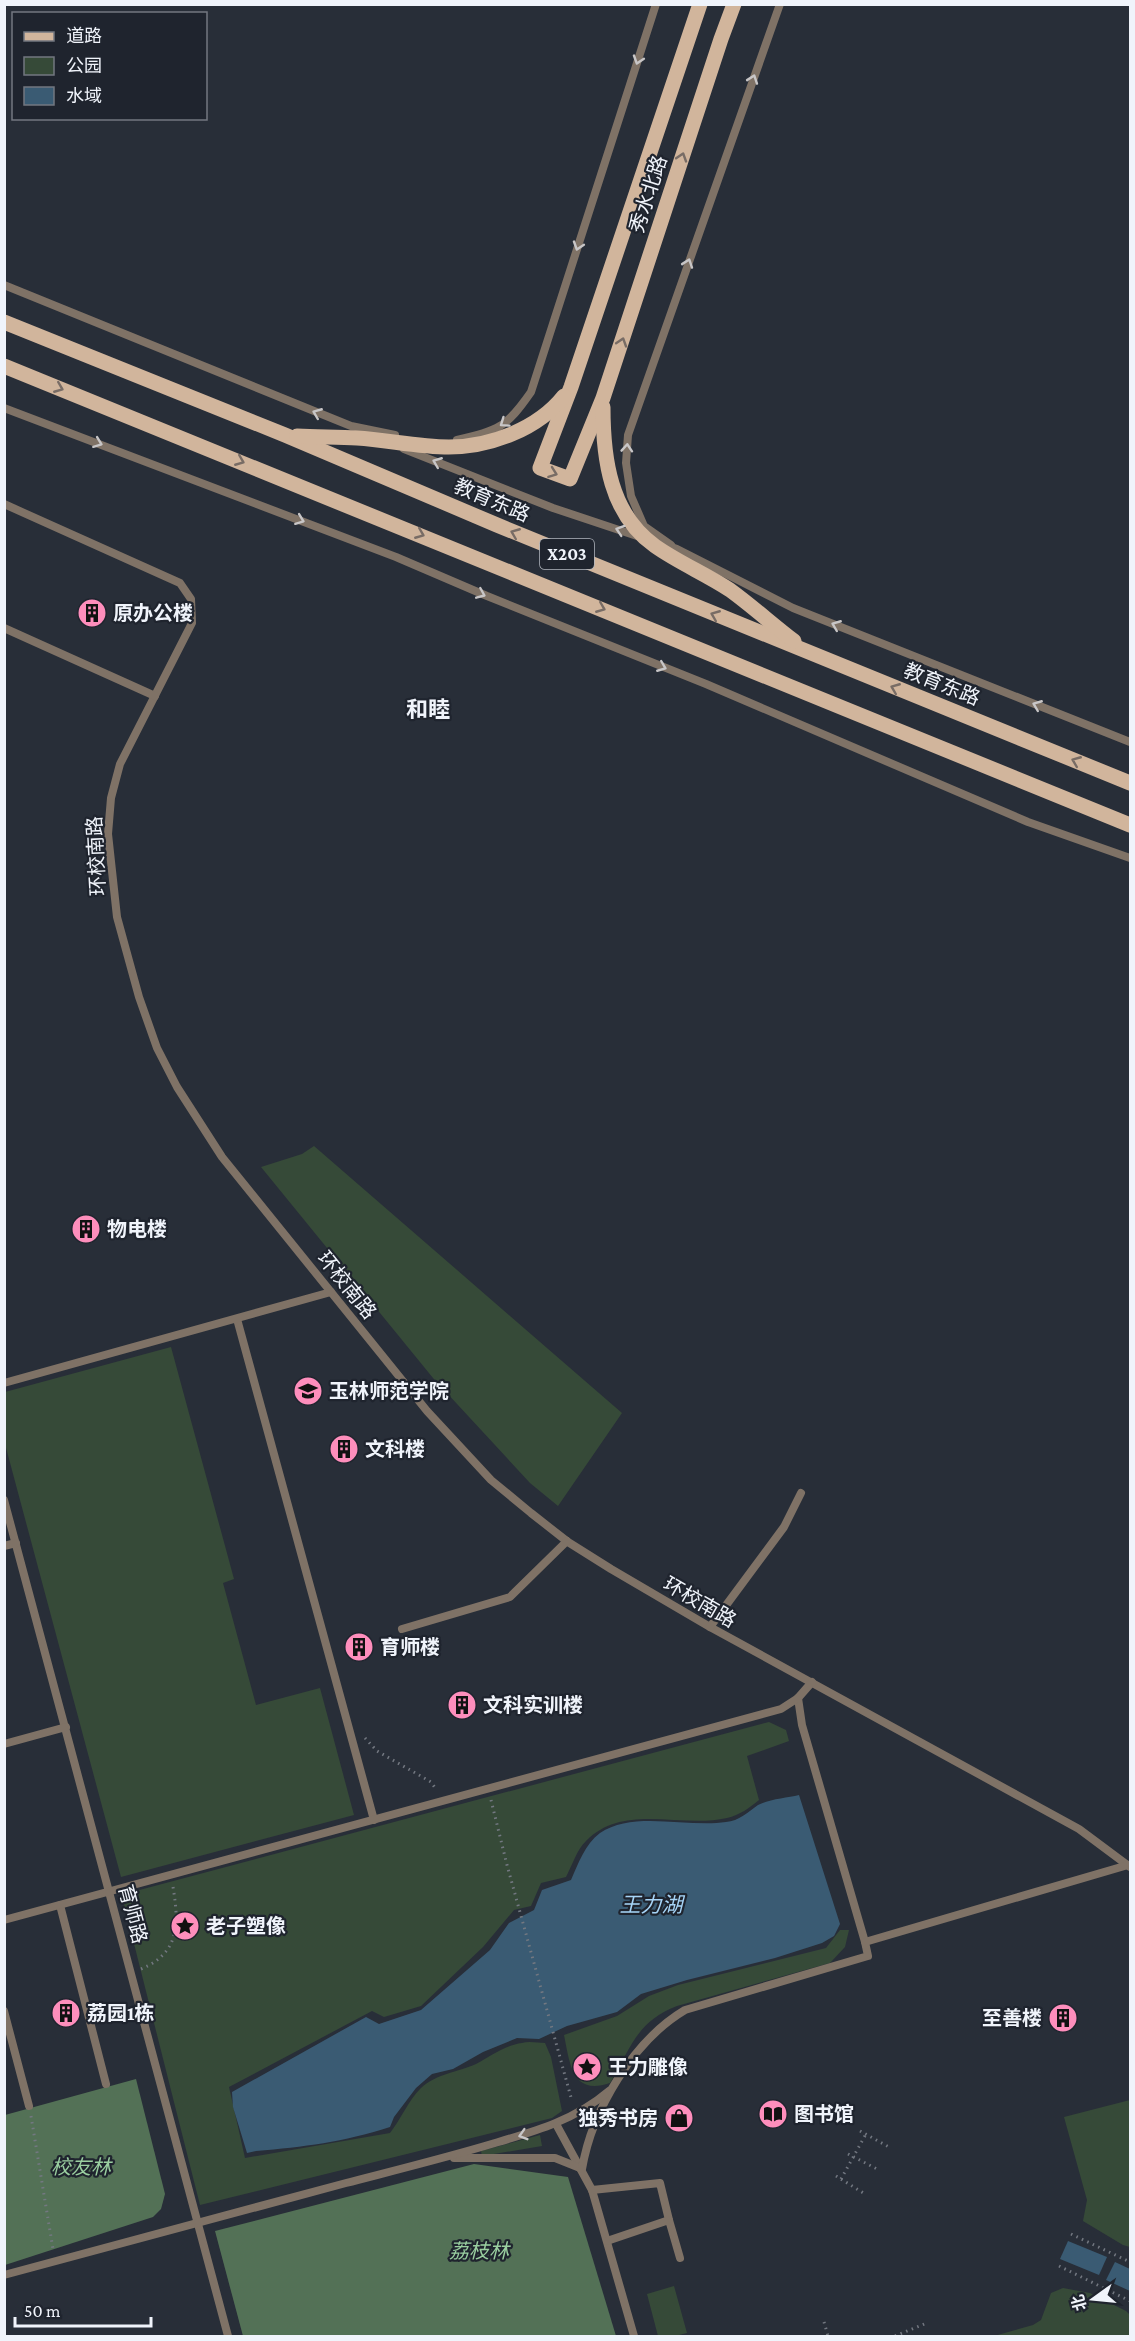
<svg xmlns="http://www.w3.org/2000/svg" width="1135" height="2341" viewBox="0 0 1135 2341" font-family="'Crimson Pro','Noto Sans SC',serif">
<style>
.green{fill:#364a38}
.forest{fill:#537156}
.water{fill:#3a5b73}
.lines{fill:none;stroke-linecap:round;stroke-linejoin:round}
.path{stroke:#737881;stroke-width:3;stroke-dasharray:1.5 4.5;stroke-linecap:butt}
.lane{stroke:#7f7266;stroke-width:8}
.primary{stroke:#d1b59c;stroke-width:15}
.oneway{stroke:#c8c6c7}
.oneway2{stroke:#786c65}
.labels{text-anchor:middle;stroke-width:4.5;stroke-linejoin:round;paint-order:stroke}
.shield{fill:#1f242e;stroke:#b1b6be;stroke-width:1.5}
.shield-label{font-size:18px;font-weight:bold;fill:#f0f4fb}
.street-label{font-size:20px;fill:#f0f4fb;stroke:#1f242e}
.poi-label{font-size:20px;font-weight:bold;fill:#f0f4fb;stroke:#1f242e;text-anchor:start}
.park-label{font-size:20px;font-style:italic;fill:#9acfa0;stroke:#1f242e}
.water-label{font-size:21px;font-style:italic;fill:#a6d4f7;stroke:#1f242e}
.quarter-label{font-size:22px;font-weight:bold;fill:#f0f4fb;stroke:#1f242e}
</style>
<rect width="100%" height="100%" fill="#282e38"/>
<g class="green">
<polygon points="314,1146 622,1413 558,1506 530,1483 433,1378 261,1167 302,1154"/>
<polygon points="171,1347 234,1579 223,1583 256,1705 320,1688 354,1815 121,1877 5,1444 5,1392"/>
<path d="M769,1722L786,1730L789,1741L747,1756L759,1800C749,1808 740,1815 727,1818C681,1829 624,1802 586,1841C577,1849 572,1866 566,1877L541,1883L531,1906L514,1910L483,1947L421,2006L384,2017L372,2011L229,2087L245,2158L390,2133C401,2119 408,2101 421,2088C436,2074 458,2072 476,2064C491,2056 506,2045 522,2043C529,2041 538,2043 545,2043L551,2057L562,2111L552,2118L200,2205L124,1904L132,1892Z"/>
<path d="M840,1930H849L845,1947L830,1963L677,2006C636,2022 631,2048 610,2083C572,2096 570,2064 564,2035L617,2016L649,1996L678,1985L826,1948Z"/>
<polygon points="1130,2100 1130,2247 1123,2245 1083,2221 1087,2200 1064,2117"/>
<polygon points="540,2135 542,2146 482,2156 481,2151"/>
<polygon points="674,2286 687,2333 675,2336 658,2336 647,2294"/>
<polygon points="1063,2288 1090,2293 1126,2311 1130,2315 1130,2336 994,2336 1033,2325 1041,2320 1051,2293"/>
</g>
<g class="forest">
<polygon points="136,2079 165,2194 161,2209 153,2217 5,2265 5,2115"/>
<polygon points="474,2164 568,2177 616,2336 243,2336 215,2231"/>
</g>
<g class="water">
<path d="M799,1795L840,1924L834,1936L822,1943L775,1958L687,1980L641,1994L617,2012L567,2026L539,2039L517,2038L483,2052L453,2069L432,2074L416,2088L394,2117L390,2127C343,2142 304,2147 256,2151L247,2153L233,2107L232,2092L366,2017L379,2024L421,2010L490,1950L509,1923L534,1910L542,1890L571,1880C578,1864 585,1844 600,1833C633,1810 688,1828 726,1822C739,1821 748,1812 758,1805C769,1799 787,1798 799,1795Z"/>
<polygon points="1068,2241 1107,2257 1099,2275 1060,2259"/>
<polygon points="1115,2262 1130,2269 1130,2291 1106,2280"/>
</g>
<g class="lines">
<g class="path">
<polyline points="365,1738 377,1751 431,1782 436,1789"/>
<polyline points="491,1800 507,1865 572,2101"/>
<path d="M141,1969C180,1953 179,1923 173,1887"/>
<polyline points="31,2116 53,2249"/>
<polyline points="860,2131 889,2147"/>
<polyline points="848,2154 877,2169"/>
<polyline points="836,2176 865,2194"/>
<polyline points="841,2179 866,2134"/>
<polyline points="1071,2234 1130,2262"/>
<polyline points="1059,2266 1130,2301"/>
<polyline points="824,2322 828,2336"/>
<polyline points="895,2336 927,2323"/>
</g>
<g class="lane">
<polyline points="4,285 351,426 395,435"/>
<polyline points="4,408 396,557 487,596 706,684 1028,822 1130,858"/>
<path d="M457,440C499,430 506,428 531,392L656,4"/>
<polyline points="404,449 553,508 640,537"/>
<polyline points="4,504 180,583 191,599 192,623 120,764 111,798 108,834 117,917 139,997 157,1048 177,1087 222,1157 427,1411 491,1480 531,1513 568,1542 611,1569 710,1627 1079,1829 1130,1867"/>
<polyline points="663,544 677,549 793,608 1130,742"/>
<polyline points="671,545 644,526 631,496 626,463 628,435 780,4"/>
<polyline points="4,628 155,696"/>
<polyline points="237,1319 374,1820"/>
<polyline points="4,1383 331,1292"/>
<polyline points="4,1500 228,2336"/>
<polyline points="4,1546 16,1543"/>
<polyline points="710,1627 784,1527 801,1493"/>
<polyline points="402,1629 510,1597 567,1541"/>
<polyline points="798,1698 802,1725 865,1942"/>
<polyline points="4,1744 66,1727"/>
<polyline points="60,1905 106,2084"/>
<polyline points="4,1920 781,1709 798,1698 812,1682"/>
<polyline points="4,2011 29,2106"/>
<polyline points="556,2124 592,2190 634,2336"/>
<polyline points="454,2158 555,2158 580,2168"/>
<path d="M582,2169C592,2110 633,2041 685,2010L868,1956L865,1942L1128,1865"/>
<polyline points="592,2190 660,2183 669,2220"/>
<polyline points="607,2241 669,2220 680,2258"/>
<path d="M4,2275C118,2244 232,2213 346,2183C396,2170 445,2158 495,2143C536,2131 575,2120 609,2091"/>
</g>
<g class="primary">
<polyline points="700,4 571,387 540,468 570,479 603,398 721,39 734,4"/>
<polyline points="4,322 285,435 497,525 1130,783"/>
<polyline points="4,366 1130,825"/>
<path d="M603,407C603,459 610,514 655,546C679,563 706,574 730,590C752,606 773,625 794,641"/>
<path d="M297,436C317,437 337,437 357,438C388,440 418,447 449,447C490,447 538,429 564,396"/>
</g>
</g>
<defs><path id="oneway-chevron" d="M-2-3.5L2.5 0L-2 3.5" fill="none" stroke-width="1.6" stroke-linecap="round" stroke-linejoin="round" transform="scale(1.5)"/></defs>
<g class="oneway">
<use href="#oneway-chevron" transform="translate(638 60) rotate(108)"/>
<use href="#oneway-chevron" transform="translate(753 79) rotate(-71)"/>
<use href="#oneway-chevron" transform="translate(578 246) rotate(108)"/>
<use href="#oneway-chevron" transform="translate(688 263) rotate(-71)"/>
<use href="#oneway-chevron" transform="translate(317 413) rotate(-158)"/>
<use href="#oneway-chevron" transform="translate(504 423) rotate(145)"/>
<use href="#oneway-chevron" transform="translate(98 443) rotate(21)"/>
<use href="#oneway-chevron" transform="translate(627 448) rotate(-86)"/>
<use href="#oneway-chevron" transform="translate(437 462) rotate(-158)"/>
<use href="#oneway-chevron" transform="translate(300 520) rotate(21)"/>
<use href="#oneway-chevron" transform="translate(620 530) rotate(-162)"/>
<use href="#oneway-chevron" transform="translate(481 594) rotate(23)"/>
<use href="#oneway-chevron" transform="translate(836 625) rotate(-158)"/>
<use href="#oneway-chevron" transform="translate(662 667) rotate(22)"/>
<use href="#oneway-chevron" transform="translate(1037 705) rotate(-158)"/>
<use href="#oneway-chevron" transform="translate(523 2135) rotate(163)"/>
</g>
<g class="oneway2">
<use href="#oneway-chevron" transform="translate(682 157) rotate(-72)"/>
<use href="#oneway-chevron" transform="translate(622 342) rotate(-72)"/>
<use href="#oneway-chevron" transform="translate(59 388) rotate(22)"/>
<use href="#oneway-chevron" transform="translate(240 461) rotate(22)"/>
<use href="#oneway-chevron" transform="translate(553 473) rotate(20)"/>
<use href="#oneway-chevron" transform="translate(515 533) rotate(-158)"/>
<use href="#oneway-chevron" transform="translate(420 534) rotate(22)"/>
<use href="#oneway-chevron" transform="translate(601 608) rotate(22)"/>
<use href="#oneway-chevron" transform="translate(715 615) rotate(-158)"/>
<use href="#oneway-chevron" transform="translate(895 688) rotate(-158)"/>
<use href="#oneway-chevron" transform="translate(1076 761) rotate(-158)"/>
</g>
<defs>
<g id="building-disc" transform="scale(1.5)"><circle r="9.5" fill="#fe8ebc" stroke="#1f242e"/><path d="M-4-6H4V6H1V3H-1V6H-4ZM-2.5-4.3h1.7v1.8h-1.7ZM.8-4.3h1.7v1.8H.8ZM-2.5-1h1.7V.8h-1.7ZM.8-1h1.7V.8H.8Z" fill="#111"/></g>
<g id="university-disc" transform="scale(1.5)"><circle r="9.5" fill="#fe8ebc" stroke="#1f242e"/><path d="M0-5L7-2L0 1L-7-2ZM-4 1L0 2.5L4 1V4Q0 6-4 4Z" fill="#111"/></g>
<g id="sight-disc" transform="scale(1.5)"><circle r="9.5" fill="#fe8ebc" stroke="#1f242e"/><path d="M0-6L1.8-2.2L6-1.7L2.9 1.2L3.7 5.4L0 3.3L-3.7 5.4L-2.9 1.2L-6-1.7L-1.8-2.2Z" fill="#111"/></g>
<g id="library-disc" transform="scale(1.5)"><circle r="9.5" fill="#fe8ebc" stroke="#1f242e"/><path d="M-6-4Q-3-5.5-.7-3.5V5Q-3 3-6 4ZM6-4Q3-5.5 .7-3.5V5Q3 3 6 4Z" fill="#111"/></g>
<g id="shop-disc" transform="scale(1.5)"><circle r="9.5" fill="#fe8ebc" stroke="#1f242e"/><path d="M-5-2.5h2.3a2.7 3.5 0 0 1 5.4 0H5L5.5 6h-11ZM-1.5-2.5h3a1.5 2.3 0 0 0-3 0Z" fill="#111"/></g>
</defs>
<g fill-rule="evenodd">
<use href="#building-disc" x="92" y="613"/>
<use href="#building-disc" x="86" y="1229"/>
<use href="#university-disc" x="308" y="1391"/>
<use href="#building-disc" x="344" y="1449"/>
<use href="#building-disc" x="359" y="1647"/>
<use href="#building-disc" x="462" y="1705"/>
<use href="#sight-disc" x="185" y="1926"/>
<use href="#building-disc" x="66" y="2013"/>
<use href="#building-disc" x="1063" y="2018"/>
<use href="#sight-disc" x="587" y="2067"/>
<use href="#library-disc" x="773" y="2114"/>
<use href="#shop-disc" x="679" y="2118"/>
</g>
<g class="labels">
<rect class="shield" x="540" y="539" width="54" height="30" rx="4.5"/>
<g class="shield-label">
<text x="567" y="560">X203</text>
</g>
<g class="street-label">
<text transform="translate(648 194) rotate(-72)" y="7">秀水北路</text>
<text transform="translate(492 500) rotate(23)" y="7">教育东路</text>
<text transform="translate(942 684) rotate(22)" y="7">教育东路</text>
<text transform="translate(96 856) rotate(-93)" y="7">环校南路</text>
<text transform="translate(347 1285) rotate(51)" y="7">环校南路</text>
<text transform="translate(700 1602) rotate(30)" y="7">环校南路</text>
<text transform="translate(133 1914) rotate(75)" y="7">育师路</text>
</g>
<g class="poi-label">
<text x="113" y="620">原办公楼</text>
<text x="107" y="1236">物电楼</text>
<text x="329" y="1398">玉林师范学院</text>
<text x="365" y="1456">文科楼</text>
<text x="380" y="1654">育师楼</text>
<text x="483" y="1712">文科实训楼</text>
<text x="206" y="1933">老子塑像</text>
<text x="87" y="2020">荔园1栋</text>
<text x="1042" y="2025" text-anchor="end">至善楼</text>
<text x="608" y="2074">王力雕像</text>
<text x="794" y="2121">图书馆</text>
<text x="658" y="2125" text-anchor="end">独秀书房</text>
</g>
<g class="park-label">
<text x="81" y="2174">校友林</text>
<text x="479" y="2258">荔枝林</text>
</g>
<g class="water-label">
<text x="651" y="1912">王力湖</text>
</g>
<g class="quarter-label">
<text x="428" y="717">和睦</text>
</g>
</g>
<rect width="1135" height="2341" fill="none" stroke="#f0f4fb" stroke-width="12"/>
<rect x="12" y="12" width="195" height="108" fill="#1f242e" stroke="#737780" stroke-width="1.5"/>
<rect x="24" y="32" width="30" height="9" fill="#d1b59c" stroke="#737780" stroke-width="1.5"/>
<text x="66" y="42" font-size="18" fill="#f0f4fb">道路</text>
<rect x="24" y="57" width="30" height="18" fill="#364a38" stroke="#737780" stroke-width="1.5"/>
<text x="66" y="72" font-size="18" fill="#f0f4fb">公园</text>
<rect x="24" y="87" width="30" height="18" fill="#3a5b73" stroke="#737780" stroke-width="1.5"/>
<text x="66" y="102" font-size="18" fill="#f0f4fb">水域</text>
<g transform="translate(1093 2299) rotate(255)" stroke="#1f242e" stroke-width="4.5" paint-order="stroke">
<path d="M0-4.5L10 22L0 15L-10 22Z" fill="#f0f4fb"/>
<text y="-9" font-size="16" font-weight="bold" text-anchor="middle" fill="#f0f4fb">北</text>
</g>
<path d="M15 2317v9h136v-9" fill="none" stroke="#f0f4fb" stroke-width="3"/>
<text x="24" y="2317" font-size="18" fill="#f0f4fb" stroke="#1f242e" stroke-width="4.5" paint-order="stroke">50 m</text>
</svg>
